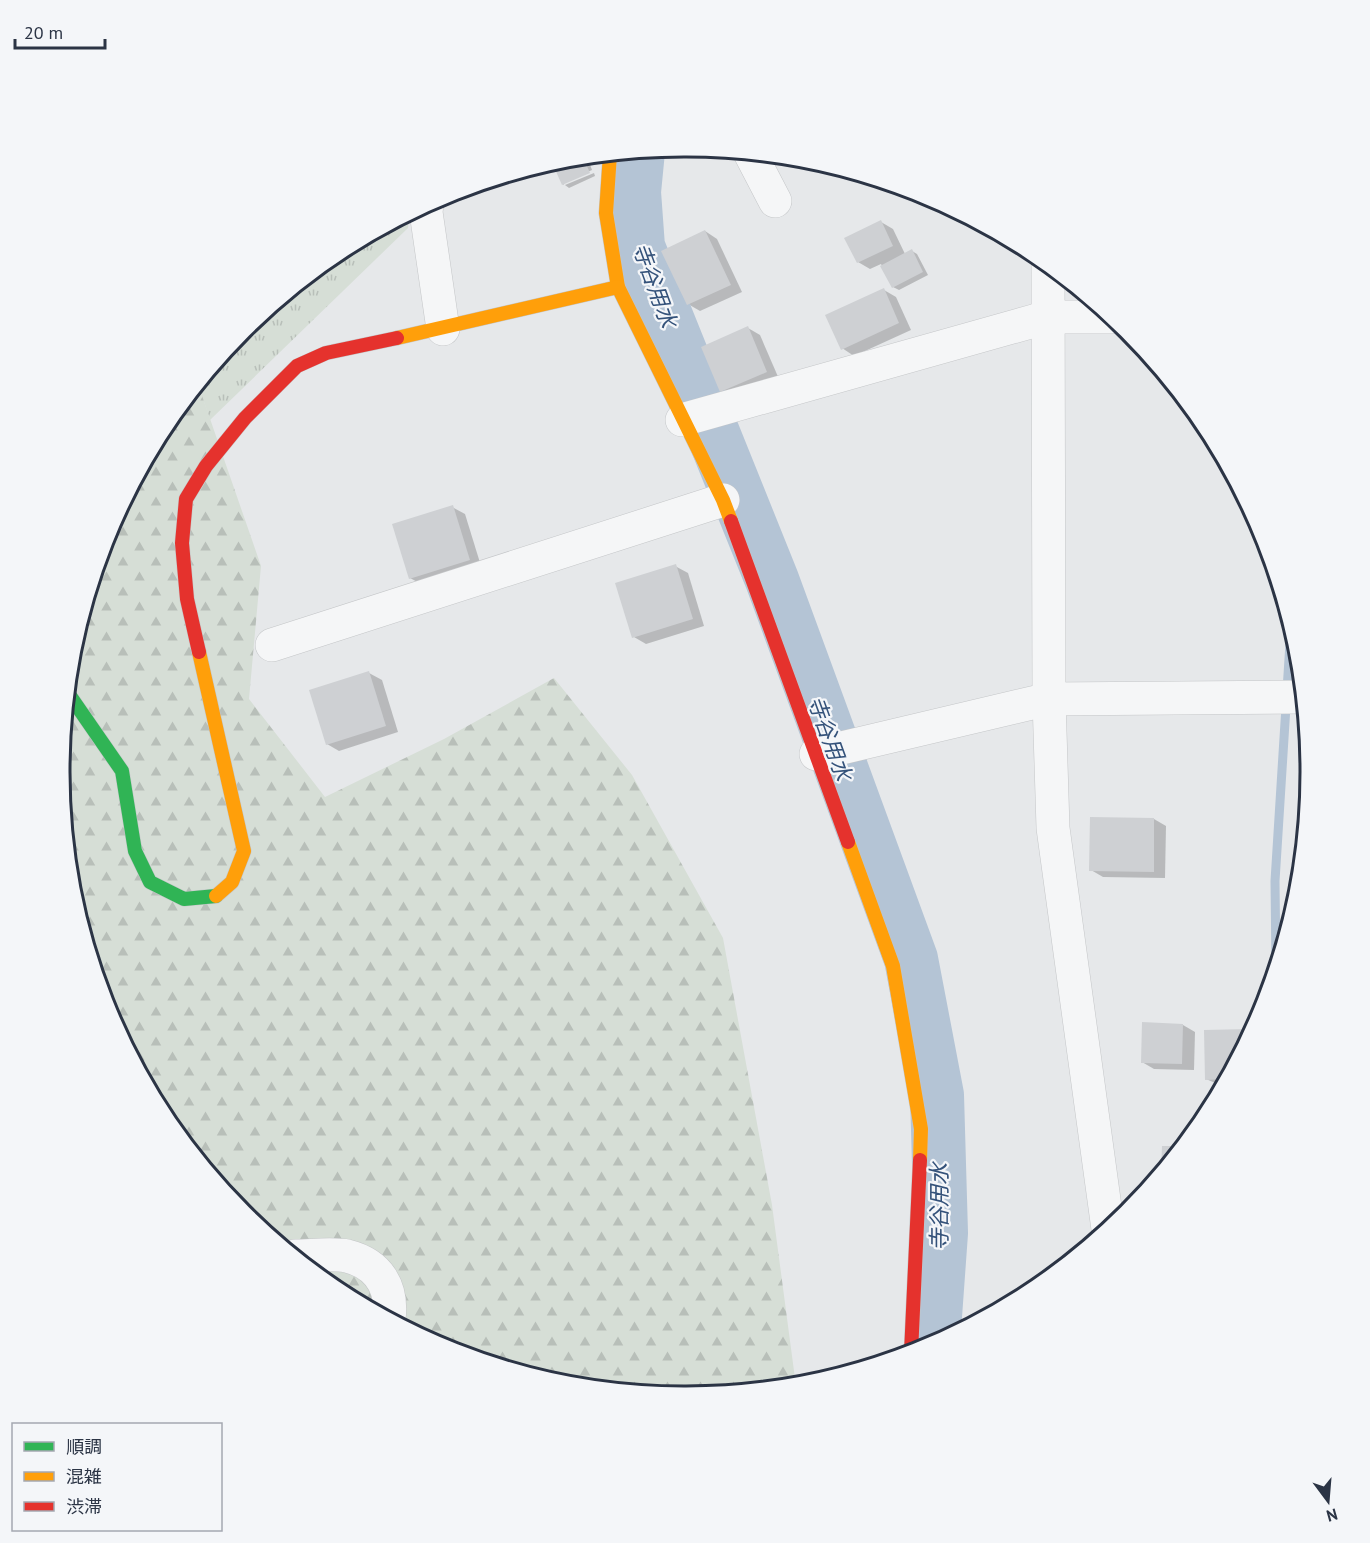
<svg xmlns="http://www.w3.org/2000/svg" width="1370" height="1543" viewBox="0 0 1370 1543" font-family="'PT Sans','Noto Sans JP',sans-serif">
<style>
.grass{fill:url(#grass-tufts)}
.forest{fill:url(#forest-firs)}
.shadow{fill:#0003}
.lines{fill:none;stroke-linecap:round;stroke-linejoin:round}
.stream{stroke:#b4c4d5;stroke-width:9}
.river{stroke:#b4c4d5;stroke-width:54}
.building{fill:#ced0d3}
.street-casing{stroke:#c4c6c8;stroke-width:34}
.fast-casing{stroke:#c4c6c8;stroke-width:15}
.slow-casing{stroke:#c4c6c8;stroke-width:15}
.jam-casing{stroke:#c4c6c8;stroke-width:15}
.street{stroke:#f5f6f7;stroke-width:33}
.fast{stroke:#30b455;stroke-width:14}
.slow{stroke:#ff9f0a;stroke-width:14}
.jam{stroke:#e5322d;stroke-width:14}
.labels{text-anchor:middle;stroke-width:4.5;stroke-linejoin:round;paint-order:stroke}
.water-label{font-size:22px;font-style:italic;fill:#34527a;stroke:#f4f6f9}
.rim{fill:none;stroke:#2b3445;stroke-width:3}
</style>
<defs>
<pattern id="grass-tufts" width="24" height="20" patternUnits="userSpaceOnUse" patternTransform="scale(1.5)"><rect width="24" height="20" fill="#d6ded6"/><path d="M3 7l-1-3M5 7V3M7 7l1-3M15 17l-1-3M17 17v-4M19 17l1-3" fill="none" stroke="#b8bfb9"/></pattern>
<pattern id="forest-firs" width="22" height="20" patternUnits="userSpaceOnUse" patternTransform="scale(1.5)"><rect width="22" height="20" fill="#d6ded6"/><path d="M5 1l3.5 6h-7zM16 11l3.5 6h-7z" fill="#b8bfb9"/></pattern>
</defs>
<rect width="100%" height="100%" fill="#e6e8ea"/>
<polygon class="grass" points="410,213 408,228 210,420 198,384 243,329 338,252"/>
<polygon class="forest" points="198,384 261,566 249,699 325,797 444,739 554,678 632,775 723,938 772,1205 796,1386 685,1396 563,1384 446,1349 337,1291 243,1213 165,1118 107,1010 72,893 60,771 72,649 108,532 166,424"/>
<g class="shadow">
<polygon points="583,157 588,159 592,170 564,182 564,185 563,184 556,168"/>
<polygon points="594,173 595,176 569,188 565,185"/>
<polygon points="881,222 893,229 905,254 912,251 917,254 928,275 899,290 893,287 881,264 870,269 858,262"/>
<polygon points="705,231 717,239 742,292 700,311 688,304"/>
<polygon points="884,290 896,297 911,330 854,356 842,348"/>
<polygon points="748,328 760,335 779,379 734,398 722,391"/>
<polygon points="452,507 465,514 481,566 423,585 410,578"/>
<polygon points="675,566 688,573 704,626 646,644 634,637"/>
<polygon points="369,673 382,680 398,732 339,751 327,744"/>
<polygon points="1154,819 1166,826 1165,878 1103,877 1091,870"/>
<polygon points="1183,1025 1195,1032 1194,1070 1154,1069 1142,1062"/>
<polygon points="1206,1031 1251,1031 1222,1086 1206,1079"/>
</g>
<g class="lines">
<polyline class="stream" points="1276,968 1275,881 1291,627"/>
<polyline class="river" points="638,151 634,192 638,247 772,580 911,959 937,1095 941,1233 933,1344"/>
</g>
<g class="building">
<polygon points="576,157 583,157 590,173 562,185 554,167"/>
<polygon points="881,220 893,246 857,263 844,238"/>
<polygon points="705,230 731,285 687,305 661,251"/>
<polygon points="912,249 923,272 892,288 880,266"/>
<polygon points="884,288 899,323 841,350 825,315"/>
<polygon points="748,326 767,372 720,392 701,347"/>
<polygon points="453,505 470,560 409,579 392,524"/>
<polygon points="676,564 693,619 632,638 615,583"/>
<polygon points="369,671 386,726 326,745 309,690"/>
<polygon points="1090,817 1154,818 1154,872 1089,871"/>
<polygon points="1142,1022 1183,1024 1182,1064 1141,1063"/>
<polygon points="1251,1029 1226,1079 1205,1080 1204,1030"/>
<polygon points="1162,1146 1182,1146 1161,1172"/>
</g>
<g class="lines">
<g class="street-casing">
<g id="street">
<polyline points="750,153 775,201"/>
<polyline points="427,204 426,212 443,329"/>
<polyline points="1048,265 1049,699 1053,828 1108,1229"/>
<polyline points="682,420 1048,317 1112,317"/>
<polyline points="272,645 723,500"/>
<polyline points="816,754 1049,699 1303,697"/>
<path d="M295,1256C310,1256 333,1253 347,1256C379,1264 393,1287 389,1319"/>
</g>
</g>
<g class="fast-casing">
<polyline id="fast" points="68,693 122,771 135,851 150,882 184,899 216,896"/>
</g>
<g class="slow-casing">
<g id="slow">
<polyline points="610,154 606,213 618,287 723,500 731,521"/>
<polyline points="397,338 618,287"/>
<polyline points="199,652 244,851 232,882 216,896"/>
<polyline points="848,842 893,966 921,1129 920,1160"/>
</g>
</g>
<g class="jam-casing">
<g id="jam">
<polyline points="731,521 848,842"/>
<polyline points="199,652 187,599 182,543 186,499 206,466 245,418 297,366 326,353 397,338"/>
<polyline points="911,1353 920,1160"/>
</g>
</g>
<use href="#street" class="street"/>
<use href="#fast" class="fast"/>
<use href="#slow" class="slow"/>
<use href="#jam" class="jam"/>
</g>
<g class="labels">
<g class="water-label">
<text transform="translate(655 285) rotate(70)" y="8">寺谷用水</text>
<text transform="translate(830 738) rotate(70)" y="8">寺谷用水</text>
<text transform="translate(939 1207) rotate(-90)" y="8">寺谷用水</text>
</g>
</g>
<path d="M0 0H1370V1543H0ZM684 157H686A614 614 0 0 1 1300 771V772A614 614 0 0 1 686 1386H684A614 614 0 0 1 70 772V771A614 614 0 0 1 684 157Z" fill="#f4f6f9" fill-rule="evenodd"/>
<path class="rim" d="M684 157H686A614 614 0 0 1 1300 771V772A614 614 0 0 1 686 1386H684A614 614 0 0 1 70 772V771A614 614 0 0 1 684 157Z"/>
<rect x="12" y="1423" width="210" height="108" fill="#f4f6f9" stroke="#a4a8b1" stroke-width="1.5"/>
<rect x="24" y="1442" width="30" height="9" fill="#30b455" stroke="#a4a8b1" stroke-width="1.5"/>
<text x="66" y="1453" font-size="18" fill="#2b3445">順調</text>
<rect x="24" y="1472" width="30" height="9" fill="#ff9f0a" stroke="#a4a8b1" stroke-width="1.5"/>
<text x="66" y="1483" font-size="18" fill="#2b3445">混雑</text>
<rect x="24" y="1502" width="30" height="9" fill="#e5322d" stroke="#a4a8b1" stroke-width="1.5"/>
<text x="66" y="1513" font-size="18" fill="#2b3445">渋滞</text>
<g transform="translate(1328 1501) rotate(164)" stroke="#f4f6f9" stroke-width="4.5" paint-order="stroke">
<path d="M0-4.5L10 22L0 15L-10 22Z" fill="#2b3445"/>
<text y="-9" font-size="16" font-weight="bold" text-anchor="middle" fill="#2b3445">N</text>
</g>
<path d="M15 39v9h90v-9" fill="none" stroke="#2b3445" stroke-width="3"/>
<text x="24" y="39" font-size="18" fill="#2b3445" stroke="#f4f6f9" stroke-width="4.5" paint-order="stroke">20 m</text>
</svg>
